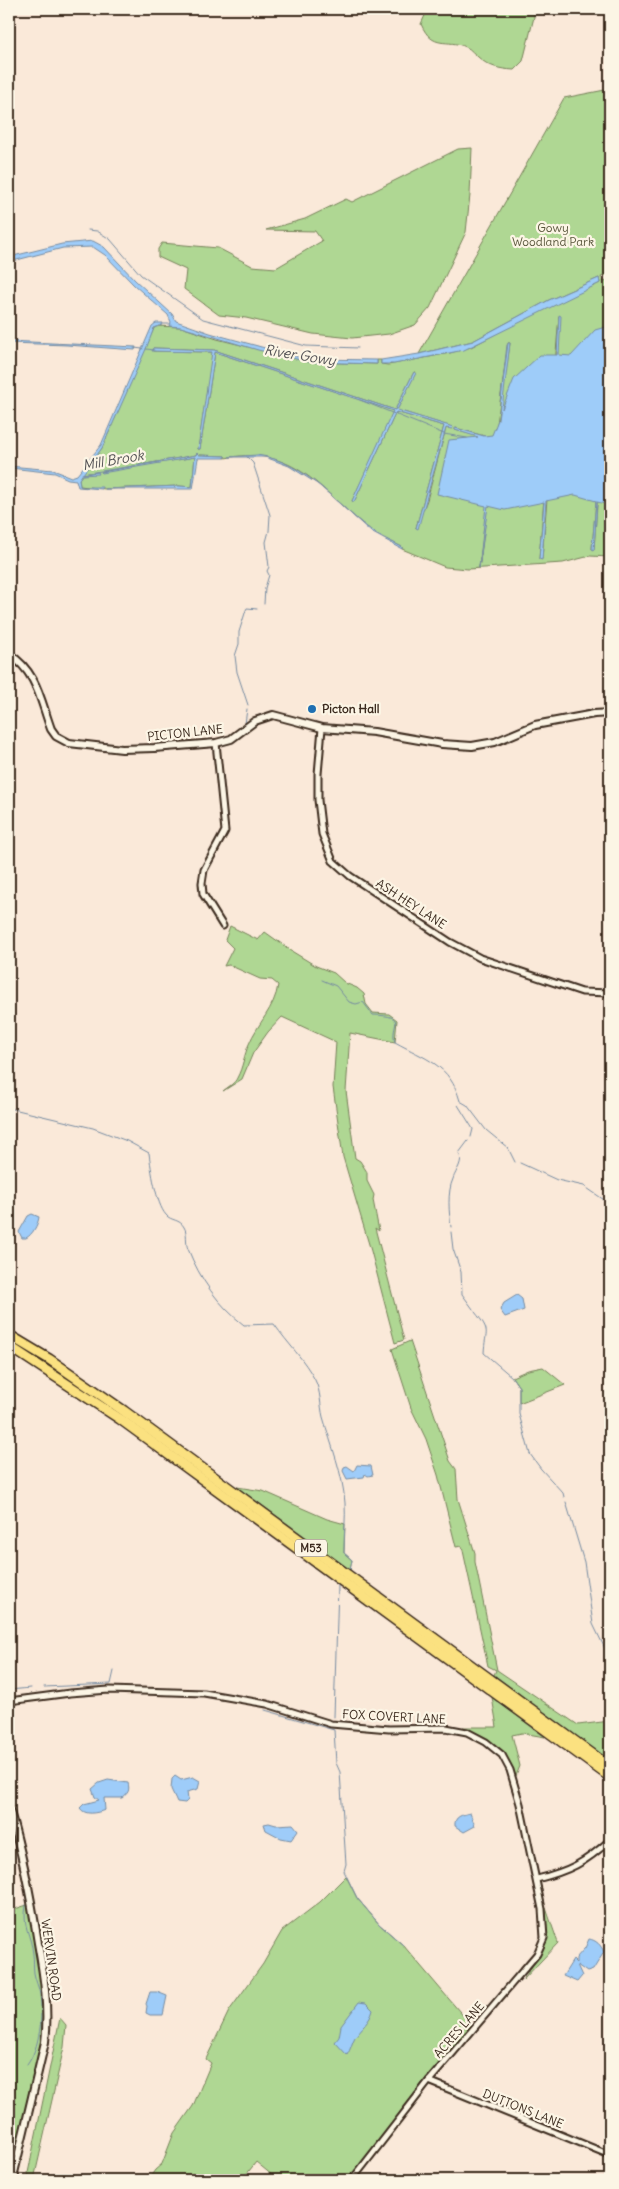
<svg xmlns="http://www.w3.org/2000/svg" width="619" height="2189" viewBox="0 0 619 2189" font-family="Delius,sans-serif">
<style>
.green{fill:#afd793;stroke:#758058;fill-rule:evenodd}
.water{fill:#9eccf9;stroke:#768ba1}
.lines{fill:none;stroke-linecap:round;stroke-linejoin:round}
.stream{stroke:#768ba1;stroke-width:1}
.minor-casing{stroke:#3b2a1e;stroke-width:9}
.tertiary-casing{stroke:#3b2a1e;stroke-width:10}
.motorway-casing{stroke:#3b2a1e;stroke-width:12}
.minor{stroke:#fcf5e5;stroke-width:5}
.tertiary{stroke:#fcf5e5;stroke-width:6}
.motorway{stroke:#fbe180;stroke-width:9}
.poi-dot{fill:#1f6fb2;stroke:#fcf5e5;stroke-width:2}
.labels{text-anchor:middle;stroke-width:4.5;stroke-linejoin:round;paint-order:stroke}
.shield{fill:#fcf5e5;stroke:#75675a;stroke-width:1}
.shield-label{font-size:11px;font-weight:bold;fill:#3b2a1e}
.park-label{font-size:12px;fill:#58553b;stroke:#fcf5e5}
.poi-label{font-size:12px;font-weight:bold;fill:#3b2a1e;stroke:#fcf5e5;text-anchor:start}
.street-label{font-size:12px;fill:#3b2a1e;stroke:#fcf5e5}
.water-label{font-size:14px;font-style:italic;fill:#545255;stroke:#fcf5e5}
</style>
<rect width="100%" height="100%" fill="#fae9d9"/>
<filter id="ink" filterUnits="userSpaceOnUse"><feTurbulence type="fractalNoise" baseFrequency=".02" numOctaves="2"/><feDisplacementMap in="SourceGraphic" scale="10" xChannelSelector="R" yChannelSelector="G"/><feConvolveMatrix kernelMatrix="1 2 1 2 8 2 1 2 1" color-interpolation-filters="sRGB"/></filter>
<g filter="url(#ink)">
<g class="green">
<path d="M428,9H534V17L523,61L514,70C499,69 489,67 478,57C474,54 471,49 466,47C447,38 433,51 421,24Z"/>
<path d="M610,89V273L601,277L604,282L610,278L608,340L553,427L559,316L539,559H542L548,487L599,464L592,549H594L598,490L610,418V557L590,556L563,563L468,569L445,567L402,549V547C394,543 385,539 378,535C323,498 302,444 225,458V456L199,455L197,453L196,455L101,472L195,457L192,487L179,486L105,489L80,486L79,479L82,475L98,472L82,474L102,448L155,326L181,327L217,339L309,362L377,364V360H381V364L388,365L450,353L471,347L539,311L600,283L599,278L549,300L473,341L419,354L564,98ZM508,343H510L479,568L495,441L455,430L456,428L495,439ZM153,348L214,350L395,410L414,372H416L397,410L452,427L446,428L427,500L416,528L444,426L396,412L354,502L352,501L394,411L215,352L200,449H198L213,352L153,351Z"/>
<polygon points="472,148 470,195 466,232 430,308 415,325 389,334 352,338 313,334 246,318 219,315 184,289 186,270 158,257 158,249 162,243 218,248 252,266 276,268 322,241 315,231 266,230 305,219 346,199 352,202 458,149"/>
<path d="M230,926L258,940L265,932L293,952L316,966L334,973L345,983L357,988L364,994L366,1004L373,1013L389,1014L397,1020L395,1042L350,1033L346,1091L355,1158L360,1161L367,1172V1181L374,1195L373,1200L379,1231L375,1228L404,1340L395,1343L371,1251L343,1157L333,1087L336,1042L282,1017L268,1032L253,1053L242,1079L223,1091C228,1087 235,1083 237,1078C243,1067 244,1055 249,1044C257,1024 275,1008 278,985L272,980L260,979L229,965L224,966L233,948L225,940Z"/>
<polygon points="410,1341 450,1461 456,1469 458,1499 475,1553 475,1562 497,1670 578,1725 610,1721 610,1761 494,1675 496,1670 488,1666 462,1546 456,1547 438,1475 426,1439 411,1408 392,1349"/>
<polygon points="543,1367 565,1385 519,1403 519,1387 512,1377 528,1370"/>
<polygon points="237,1487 263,1491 327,1519 345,1524 344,1553 352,1560 350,1570"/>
<path d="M492,1697L545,1737L522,1733L512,1735L520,1766L516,1776C499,1744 495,1742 463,1727H497Z"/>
<polygon points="346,1876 357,1898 379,1924 403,1945 471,2025 426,2078 349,2180 278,2180 256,2162 242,2180 148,2180 155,2170 162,2164 174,2133 193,2106 211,2063 206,2059 229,2011 263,1964 282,1931 320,1902"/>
<polygon points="30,1904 46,1998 39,2056 15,2152 9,2156 9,1911"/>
<path d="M546,1908L558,1943L523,1980C543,1950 546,1946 546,1908Z"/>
<polygon points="60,2018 66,2025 64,2047 35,2175 39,2180 29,2180 28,2173"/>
</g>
<g class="water">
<polygon points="93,241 104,247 135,280 172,314 176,321 210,333 298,357 316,359 377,360 377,364 309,362 258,350 181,327 169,326 171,322 168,315 134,285 105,255 93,247 63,248 9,262 9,257 62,244"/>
<polygon points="599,278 600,283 464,350 394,364 381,364 381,360 419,354 473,341 549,300"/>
<polygon points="610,313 610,505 597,502 594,550 592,549 596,501 575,495 546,501 542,560 539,559 544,502 505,510 488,506 479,568 486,506 437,494 449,440 478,437 455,430 455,428 484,436 492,435 498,420 508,343 510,343 502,409 514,379 540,355 557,355 559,315 561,316 559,355 571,356 595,330 609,326"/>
<polygon points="156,323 163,323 162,325 154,328 146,349 102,448 83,474 98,472 99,474 82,475 79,479 80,486 82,487 102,487 102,489 78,487 76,480 68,479 55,473 10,468 9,466 53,470 71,477 77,475 101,445 152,326"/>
<polygon points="9,341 136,347 135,350 67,345 9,343"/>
<polygon points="153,348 214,350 395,410 414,372 416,373 397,410 453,427 452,429 446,428 418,529 416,528 444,426 396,412 354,502 352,501 393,411 215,352 200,449 198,449 212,352 152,351"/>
<polygon points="197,453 199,455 225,456 225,458 198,458 193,489 105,489 179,486 192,487 195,457 102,473 101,472 196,455"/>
<path d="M257,455C309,462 337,508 378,535C386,539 394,543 402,547V549L371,532L319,485L289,466L265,457H229Z"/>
<path d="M32,1214L39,1217C38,1225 32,1235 26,1238H22L19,1232L28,1216Z"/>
<polygon points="517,1295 522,1299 524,1310 505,1317 500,1310 504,1303"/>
<polygon points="357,1465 371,1466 373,1475 368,1476 365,1474 364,1477 347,1479 343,1471 344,1467 347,1466 354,1471"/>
<polygon points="175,1776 181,1780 193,1777 200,1781 198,1789 187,1792 188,1800 185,1803 177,1802 171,1789 172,1779"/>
<path d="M108,1780L128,1783C130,1791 128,1793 122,1798H104L105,1810C97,1813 85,1816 80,1808L84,1804L99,1800L95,1797L92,1789L99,1783Z"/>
<path d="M470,1813L475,1826L464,1832L455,1826C454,1816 462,1815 470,1813Z"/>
<polygon points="269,1823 276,1825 293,1824 298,1830 291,1840 281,1838 266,1830 264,1824"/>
<path d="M589,1939C596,1940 601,1945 604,1952L593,1970L587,1972L577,1965L582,1976L577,1982L563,1976L573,1960L576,1963V1958L585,1948Z"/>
<polygon points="150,1992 157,1992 167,1996 163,2015 150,2015 146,2013 147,2006 146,2004"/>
<path d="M359,2002L366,2003L373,2010C370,2022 361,2028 355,2037C352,2042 351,2049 347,2055L335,2042L339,2037L341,2026Z"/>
</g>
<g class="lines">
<g class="stream">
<polyline points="88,230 97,231 110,239 141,275 203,319 306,346 358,348"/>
<polyline points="163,324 171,324"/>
<polyline points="134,348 143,349"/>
<polyline points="146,349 154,350"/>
<polyline points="501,399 507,345"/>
<polyline points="360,400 444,434 467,438"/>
<polyline points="247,457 253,463 270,515 269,531 266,542 269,567 267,571 269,575 265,588 264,604"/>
<polyline points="82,474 159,462"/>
<polyline points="248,705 237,672 235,656 239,644 239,632 246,610 247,608 257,609"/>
<polyline points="245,724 247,709"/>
<path d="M322,980L336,986L349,1002L356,1004L363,1002L373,1015C410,1016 389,1025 395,1042C425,1059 450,1064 460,1101L467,1105L486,1130L508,1148L515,1162"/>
<polyline points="458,1105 473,1129 471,1137"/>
<path d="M9,1108L93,1128L127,1141L149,1153C151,1168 156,1204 166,1215C171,1221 180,1219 184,1227C188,1233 185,1242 188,1249C200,1279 218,1305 244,1325L274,1324C288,1344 304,1359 315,1380C321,1392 320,1405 323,1417C331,1445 343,1474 345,1503C346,1518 344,1533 344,1549V1553L352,1560L350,1570"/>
<polyline points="520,1163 557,1180 584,1186 610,1204"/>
<path d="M451,1227C449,1213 447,1192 453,1179C456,1170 464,1162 459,1153L468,1141"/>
<polyline points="451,1232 453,1249 461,1272 462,1294 473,1309"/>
<path d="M475,1312C492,1333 485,1330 484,1353L512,1377L519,1387V1414L530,1454L541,1469L563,1493L564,1497"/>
<polyline points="566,1502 584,1562 593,1624 610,1659"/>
<polyline points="44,1687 111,1684 114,1671"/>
<polyline points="9,1690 31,1688"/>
<polyline points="265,1710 334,1730 336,1763 340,1772 346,1864 344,1871 357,1898 379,1924 403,1945"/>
<polyline points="334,1717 338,1586"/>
<path d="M26,1905C22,1928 31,1934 33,1954C34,1960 33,1966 34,1973C35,1980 39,1987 40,1995C43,2016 40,2048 27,2065"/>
</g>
<g class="minor-casing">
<g id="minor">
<polyline points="322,728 318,774 318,800 322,834 333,861 350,876 450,942 480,958 582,992 610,993"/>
<polyline points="216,743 225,831 204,870 202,883 203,894 223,926"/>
<polyline points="9,1701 70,1693 109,1690 204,1693 267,1704 331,1724 389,1729 446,1728 467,1732 486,1742 502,1755 510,1770 520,1804 542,1909 544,1938 537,1954 429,2081 352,2180"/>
<path d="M537,1879C569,1871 585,1863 610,1840"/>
<polyline points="429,2081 610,2155"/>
</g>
</g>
<g class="tertiary-casing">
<g id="tertiary">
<path d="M9,654C37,672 40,699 51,729L56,736L69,743L122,749L154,748L216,743L231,739L255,721L273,715L322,728L374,732L442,744L472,746L495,742L535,725L594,714L610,713"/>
<path d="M9,1808C22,1852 31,1898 38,1943C44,1976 49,2009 45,2042L14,2173"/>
<polyline points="9,2170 14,2173 16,2180"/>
</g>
</g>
<g class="motorway-casing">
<g id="motorway">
<polyline points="9,1335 49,1359 124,1411 610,1767"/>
<polyline points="9,1346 120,1419 610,1777"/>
</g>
</g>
<use href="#minor" class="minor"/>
<use href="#tertiary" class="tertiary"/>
<use href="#motorway" class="motorway"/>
</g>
</g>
<circle class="poi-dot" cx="312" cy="709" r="5"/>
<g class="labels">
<rect class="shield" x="295" y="1539.5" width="32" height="17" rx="4"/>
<g class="shield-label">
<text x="311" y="1552">M53</text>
</g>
<g class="park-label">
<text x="553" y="232">Gowy<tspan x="553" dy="14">Woodland Park</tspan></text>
</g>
<g class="poi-label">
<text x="322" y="713">Picton Hall</text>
</g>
<g class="street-label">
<text transform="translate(185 733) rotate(-6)" y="4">PICTON LANE</text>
<text transform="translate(411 904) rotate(33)" y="4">ASH HEY LANE</text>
<text transform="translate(394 1717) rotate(3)" y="4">FOX COVERT LANE</text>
<text transform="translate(51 1960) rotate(82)" y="4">WERVIN ROAD</text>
<text transform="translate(459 2030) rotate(-49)" y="4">ACRES LANE</text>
<text transform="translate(523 2109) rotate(22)" y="4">DUTTONS LANE</text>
</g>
<g class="water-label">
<text transform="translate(300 355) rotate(9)" y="5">River Gowy</text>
<text transform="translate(113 460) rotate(-10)" y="5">Mill Brook</text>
</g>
</g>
<rect width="619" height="2189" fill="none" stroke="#fcf5e5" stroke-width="30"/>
<rect x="15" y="15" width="589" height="2159" fill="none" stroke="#3b2a1e" stroke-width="2" filter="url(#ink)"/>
</svg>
